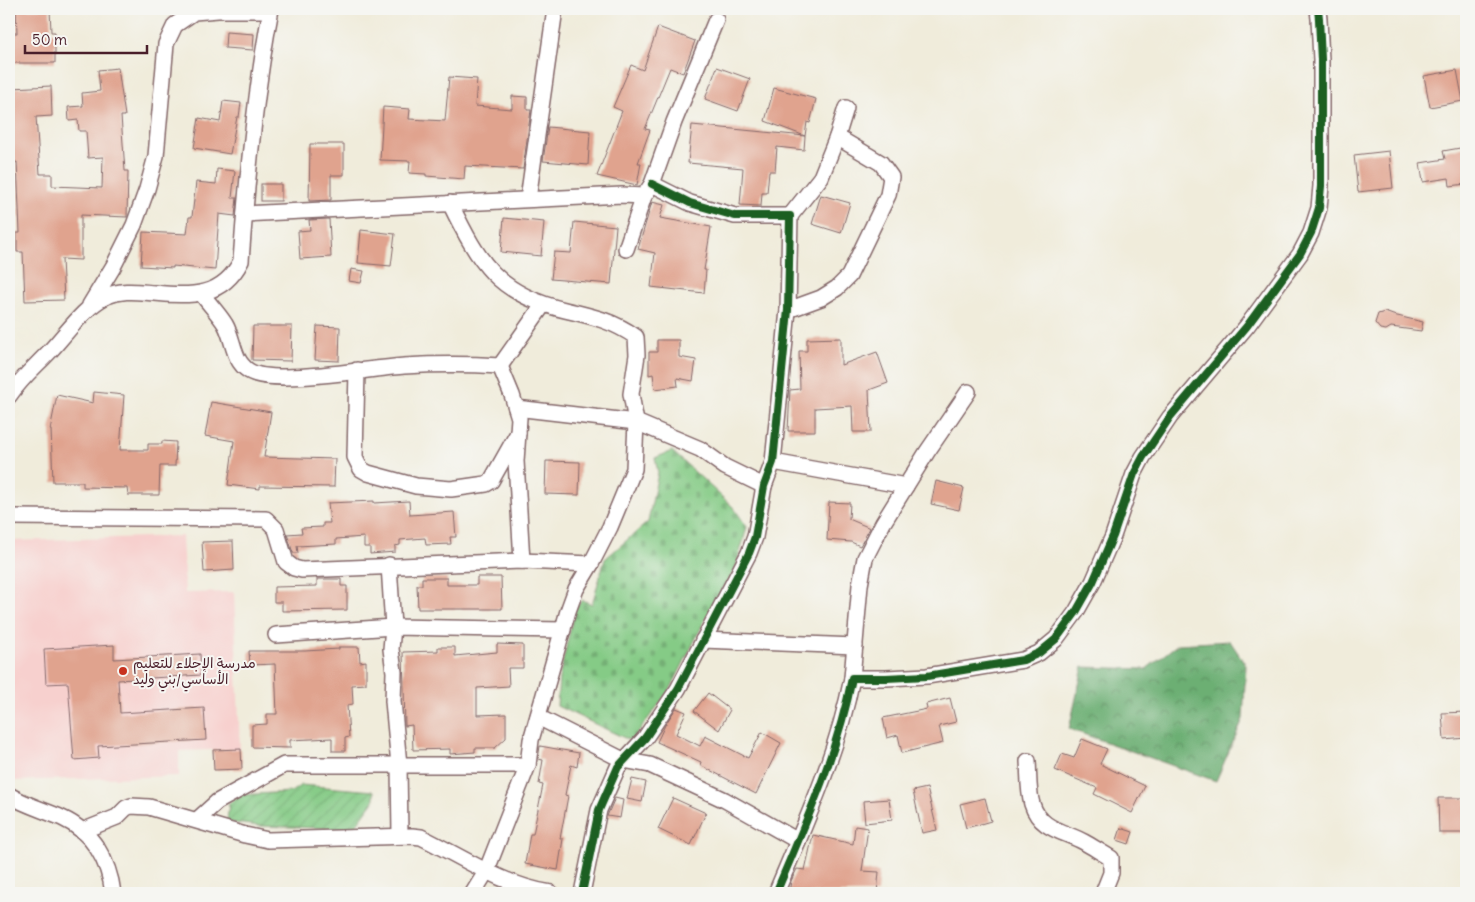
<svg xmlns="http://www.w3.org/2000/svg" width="1475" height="902" viewBox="0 0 1475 902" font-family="Delius,'Playpen Sans Arabic',sans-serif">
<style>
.built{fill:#f7d0ce}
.forest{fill:url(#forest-crowns);stroke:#5b674f}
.cemetery{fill:url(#cemetery-stones);stroke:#687558}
.garden{fill:url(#garden-furrows);stroke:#687558}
.building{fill:#e0a38e}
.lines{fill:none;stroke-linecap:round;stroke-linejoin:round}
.street-casing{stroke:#846769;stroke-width:18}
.street{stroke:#fff;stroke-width:15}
.cycleway-casing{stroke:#f6f6f2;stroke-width:11}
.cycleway{stroke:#1b5e20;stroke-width:8}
.poi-dot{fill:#c8321e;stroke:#f6f6f2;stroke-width:2}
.labels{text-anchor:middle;stroke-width:4;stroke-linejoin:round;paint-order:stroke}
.poi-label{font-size:14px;fill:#4a1f2b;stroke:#f6f6f2;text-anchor:start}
</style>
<defs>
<pattern id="forest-crowns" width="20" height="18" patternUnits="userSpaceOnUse" patternTransform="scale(1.25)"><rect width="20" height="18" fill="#6caf73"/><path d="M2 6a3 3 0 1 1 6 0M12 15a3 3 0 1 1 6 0" fill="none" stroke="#5b8e5f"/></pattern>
<pattern id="cemetery-stones" width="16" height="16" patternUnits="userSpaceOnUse" patternTransform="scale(1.25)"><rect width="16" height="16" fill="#85cb86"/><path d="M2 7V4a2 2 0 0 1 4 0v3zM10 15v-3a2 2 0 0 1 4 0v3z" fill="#74ae74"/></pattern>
<pattern id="garden-furrows" width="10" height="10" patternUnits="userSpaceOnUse" patternTransform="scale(1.25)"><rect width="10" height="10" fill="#85cb86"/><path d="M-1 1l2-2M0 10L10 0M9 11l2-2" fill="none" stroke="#74ae74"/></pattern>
</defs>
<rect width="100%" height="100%" fill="#f6f6f2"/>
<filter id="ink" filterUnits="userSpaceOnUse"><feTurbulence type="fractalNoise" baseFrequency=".02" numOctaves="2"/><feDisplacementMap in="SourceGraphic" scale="10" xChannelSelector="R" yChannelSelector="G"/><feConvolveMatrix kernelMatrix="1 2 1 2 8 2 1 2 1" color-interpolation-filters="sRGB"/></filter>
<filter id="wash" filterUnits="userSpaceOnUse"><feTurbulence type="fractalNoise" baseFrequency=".0096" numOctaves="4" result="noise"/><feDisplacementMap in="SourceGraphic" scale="20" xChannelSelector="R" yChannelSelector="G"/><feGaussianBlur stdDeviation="1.12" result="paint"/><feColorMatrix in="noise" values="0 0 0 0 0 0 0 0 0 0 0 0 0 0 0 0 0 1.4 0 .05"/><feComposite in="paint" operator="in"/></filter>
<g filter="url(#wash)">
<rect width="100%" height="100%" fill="#f0ecdb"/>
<polygon class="built" points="182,536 185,593 234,592 240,749 179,751 179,776 9,781 9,541"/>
<polygon class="forest" points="1230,641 1246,665 1243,719 1216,781 1069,729 1083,667 1146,669 1178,644"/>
<polygon class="cemetery" points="672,451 734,508 747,527 735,570 707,616 670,690 631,741 557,706 559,678 575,609 582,600 592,604 605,559 648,522 658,473 655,458"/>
<polygon class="garden" points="301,785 374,791 374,801 353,829 259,826 227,822 229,803 239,795 291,792"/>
<g id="blocks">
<g class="building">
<polygon points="16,9 50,9 51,32 55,32 55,63 13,63 13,33 17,33"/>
<polygon points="658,27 695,41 683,73 670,68 645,129 650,130 638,163 641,163 637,185 597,176 622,111 613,107 631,65 643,70"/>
<polygon points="226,32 254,34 253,50 225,48"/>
<polygon points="717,67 750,79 738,111 705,99"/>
<polygon points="118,68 125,116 121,116 125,171 128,171 127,217 81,215 81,260 62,259 64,300 25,301 23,252 17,252 17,233 20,233 17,162 11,163 9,131 9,127 14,127 12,88 51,86 52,116 36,117 40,174 52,174 52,186 102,188 103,157 88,158 86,131 79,131 78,120 69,121 68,107 83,106 82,93 100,91 98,70"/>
<polygon points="1457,70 1463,101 1430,107 1424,76"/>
<polygon points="449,77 477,79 475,106 512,109 512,96 527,97 527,110 531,110 523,169 465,166 464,179 426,176 426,174 409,173 410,161 380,160 383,107 410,109 409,119 445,121"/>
<polygon points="774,88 816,99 810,123 807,122 805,136 765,121"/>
<polygon points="223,101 241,103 239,117 237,117 230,154 194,148 199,118 220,122"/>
<polygon points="692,125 805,136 804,150 777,147 775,171 769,171 767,193 762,193 761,206 740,205 743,168 688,163"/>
<polygon points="548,127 590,131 588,165 543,161"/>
<polygon points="310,144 344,144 344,175 331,175 331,200 309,201"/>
<polygon points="1466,147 1466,184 1450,186 1449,178 1423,182 1420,163 1445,159 1443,151"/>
<polygon points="1389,151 1393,188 1358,192 1354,155"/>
<polygon points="217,169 235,171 232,198 237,198 235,216 219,214 215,270 173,266 173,268 141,266 143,232 187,234 189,217 192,217 196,182 216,184"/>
<rect x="261" y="184" width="20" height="17"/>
<polygon points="821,195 850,203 841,233 812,224"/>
<polygon points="652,202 664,205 660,218 711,227 704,270 706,270 704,293 651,287 655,253 638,249"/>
<polygon points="504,218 544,222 541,256 501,252"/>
<polygon points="329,219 331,257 300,259 298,231 310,230 309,220"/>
<polygon points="574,222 616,226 611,284 551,279 554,252 571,253"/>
<polygon points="361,230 395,234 391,266 358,263"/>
<polygon points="351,269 364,271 361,283 349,281"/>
<polygon points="1385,312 1393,315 1423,322 1421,331 1391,327 1386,330 1380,329 1375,323 1378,314"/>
<polygon points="253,326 292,326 291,361 252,360"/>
<polygon points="317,326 340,327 339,361 315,360"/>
<polygon points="841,338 841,365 877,352 888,383 869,390 871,432 853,432 852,406 815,408 815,431 788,431 790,390 800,389 799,351 807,351 807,339"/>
<polygon points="657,340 679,340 679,357 696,360 693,381 677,378 678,386 655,389 653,374 649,375 649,352 657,352"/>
<polygon points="94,392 124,395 120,450 148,450 148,444 162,444 162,441 176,442 175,466 160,466 159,495 128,495 127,488 83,487 83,482 53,482 51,430 50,430 57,395 93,403"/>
<polygon points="211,402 271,412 264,457 335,459 334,487 260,486 260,489 228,485 234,441 205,436"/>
<polygon points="546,461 580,462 579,495 545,494"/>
<polygon points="936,481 964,488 959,510 931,504"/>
<polygon points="374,501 374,503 409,501 410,515 454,512 456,537 450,537 451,544 426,545 425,538 400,540 400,545 395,546 395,552 370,554 370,547 364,547 364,537 336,539 336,544 297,546 298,553 293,553 287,534 302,533 301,528 323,527 323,523 330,523 328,503"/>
<polygon points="829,502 850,503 849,519 870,528 860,546 851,542 827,540"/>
<polygon points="233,541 234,570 204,572 202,542"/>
<polygon points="477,577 501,577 502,609 418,609 417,585 422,585 422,578 447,578 447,585 477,585"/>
<polygon points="317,579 341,579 341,586 347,586 347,610 282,611 282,602 274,602 274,587 317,586"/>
<polygon points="497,644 523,645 523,668 508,668 509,686 477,688 477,715 506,714 506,738 495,748 475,748 475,752 450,754 450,749 413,750 412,725 405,726 403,652 438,651 438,647 455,647 455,656 497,652"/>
<polygon points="114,645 114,659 200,654 201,675 118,680 120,713 204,708 206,740 98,746 99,758 74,760 68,683 46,684 44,649"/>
<polygon points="339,647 359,647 360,662 366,661 366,684 352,685 353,704 347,705 349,737 345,738 345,751 332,751 332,738 290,740 290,748 252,747 252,725 267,724 267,714 277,714 275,664 250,665 249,651 305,651 339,649"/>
<polygon points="708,693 730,710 719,730 694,711"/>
<polygon points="950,698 956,722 939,726 943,743 902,753 898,735 887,738 883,718 927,709 926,704"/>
<polygon points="676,708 686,712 676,734 700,746 705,736 748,758 762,732 781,743 756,794 700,765 701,762 657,742 665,725"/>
<polygon points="1466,712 1466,738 1444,740 1442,713"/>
<polygon points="1082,739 1107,749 1100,764 1145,786 1132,813 1094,794 1097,788 1055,770 1062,754 1074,758"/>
<polygon points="540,746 579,753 577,767 571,765 565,795 568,796 560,839 563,839 558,870 525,864 530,834 533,834 543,785 539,784 543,760 538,759"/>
<polygon points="241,749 242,769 214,770 213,750"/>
<polygon points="632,779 646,782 642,802 627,799"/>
<polygon points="927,788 937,830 922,833 913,791"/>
<polygon points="615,798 623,800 620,818 607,816"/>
<polygon points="673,798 706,813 691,845 658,829"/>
<polygon points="985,798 991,821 966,828 960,804"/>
<polygon points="1438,798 1466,798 1466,833 1439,833"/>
<polygon points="889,799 892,820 865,823 863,801"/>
<polygon points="855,826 868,828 862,871 879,872 877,893 789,893 791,881 797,869 805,870 813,835 853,844"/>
<polygon points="1121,828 1133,832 1129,844 1117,840"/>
</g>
</g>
</g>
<g filter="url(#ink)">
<use href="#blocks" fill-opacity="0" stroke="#846769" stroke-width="1"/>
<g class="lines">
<g class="street-casing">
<g id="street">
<polyline points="528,199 555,9"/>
<path d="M450,203C479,263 497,294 565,310C591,316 614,321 636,337L637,355L631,394L636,422L634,469L610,527L591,564L576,589L568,611L531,740L528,765L486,872L473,893"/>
<polyline points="245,214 622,195 644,196"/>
<polyline points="790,216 821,177 837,137 846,108"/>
<polyline points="626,249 644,196 652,184 674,122 716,20"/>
<path d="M202,294C209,304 218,313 225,324C234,339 232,360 249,371C272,386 373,368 404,366C437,364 468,364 500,366L543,305"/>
<polyline points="90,305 113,267 134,225 147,189 156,156 166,44 175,25 194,12 218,10 271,10"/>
<polyline points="788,310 821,298 837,288 849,276 888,195 891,177 881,163 837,137"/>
<polyline points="500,366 512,395 519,418 516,461 522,561"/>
<polyline points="357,370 355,457 361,469 368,473 416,486 451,489 486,484 491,481 518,433"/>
<path d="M9,396C22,377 35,367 50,351C67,333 84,307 107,296C123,289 138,292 155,293C191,297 223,297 241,261C247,177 255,92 271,9"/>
<polyline points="516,408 636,422 700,449 725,467 764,486"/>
<polyline points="773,462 906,486"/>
<polyline points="9,517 266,519 276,529 286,562 294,568 302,570 522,561 591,564"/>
<polyline points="389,565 393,627 391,649 394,672 393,701 399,765 400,835"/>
<polyline points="276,635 393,627 563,630"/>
<polyline points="703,640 855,646"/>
<polyline points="852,678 860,585 865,558 883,523 927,452 968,392"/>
<polyline points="538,717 623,760 650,765 725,800 798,841"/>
<path d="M1028,761C1029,775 1028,791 1032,804C1040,830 1064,831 1084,842C1093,847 1102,853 1111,858V873L1103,893"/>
<path d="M9,795C25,805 44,810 62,818C93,832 109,861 113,893"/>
<polyline points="197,820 217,802 284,765 528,765"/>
<path d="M82,831L117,817L126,808L131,806L149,807L245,835L268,840L412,836L421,837C464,858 504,886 551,893"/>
<polyline points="582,893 599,810 618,767 645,738 678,689 749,553 755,537 764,486 773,462 788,310 790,216 735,216 690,203 652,184"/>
<path d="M776,893C805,824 838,752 852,678H886L927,676L1023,660L1039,653L1056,639L1076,612L1093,582L1113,536L1134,474L1143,457L1170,417L1247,326L1300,254L1311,233L1319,208L1321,186V60L1319,19L1318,9"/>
</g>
</g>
<use href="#street" class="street"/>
<g class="cycleway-casing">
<g id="cycleway">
<polyline points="582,893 599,810 618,767 645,738 678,689 749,553 755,537 764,486 773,462 788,310 790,216 735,216 690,203 652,184"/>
<path d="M776,893C805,824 838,752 852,678H886L927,676L1023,660L1039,653L1056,639L1076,612L1093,582L1113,536L1134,474L1143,457L1170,417L1247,326L1300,254L1311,233L1319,208L1321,186V60L1319,19L1318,9"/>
</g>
</g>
<use href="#cycleway" class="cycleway"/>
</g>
</g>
<circle class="poi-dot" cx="123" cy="671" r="5"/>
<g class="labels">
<g class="poi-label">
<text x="133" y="668">مدرسة الإجلاء للتعليم<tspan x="133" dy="16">الأساسي/بني وليد</tspan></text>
</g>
</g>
<rect width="1475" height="902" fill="none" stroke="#f6f6f2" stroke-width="30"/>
<path d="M25 45v8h122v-8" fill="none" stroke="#4a1f2b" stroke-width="2.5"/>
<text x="32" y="45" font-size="15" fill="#4a1f2b" stroke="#f6f6f2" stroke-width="4" paint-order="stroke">50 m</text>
</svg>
